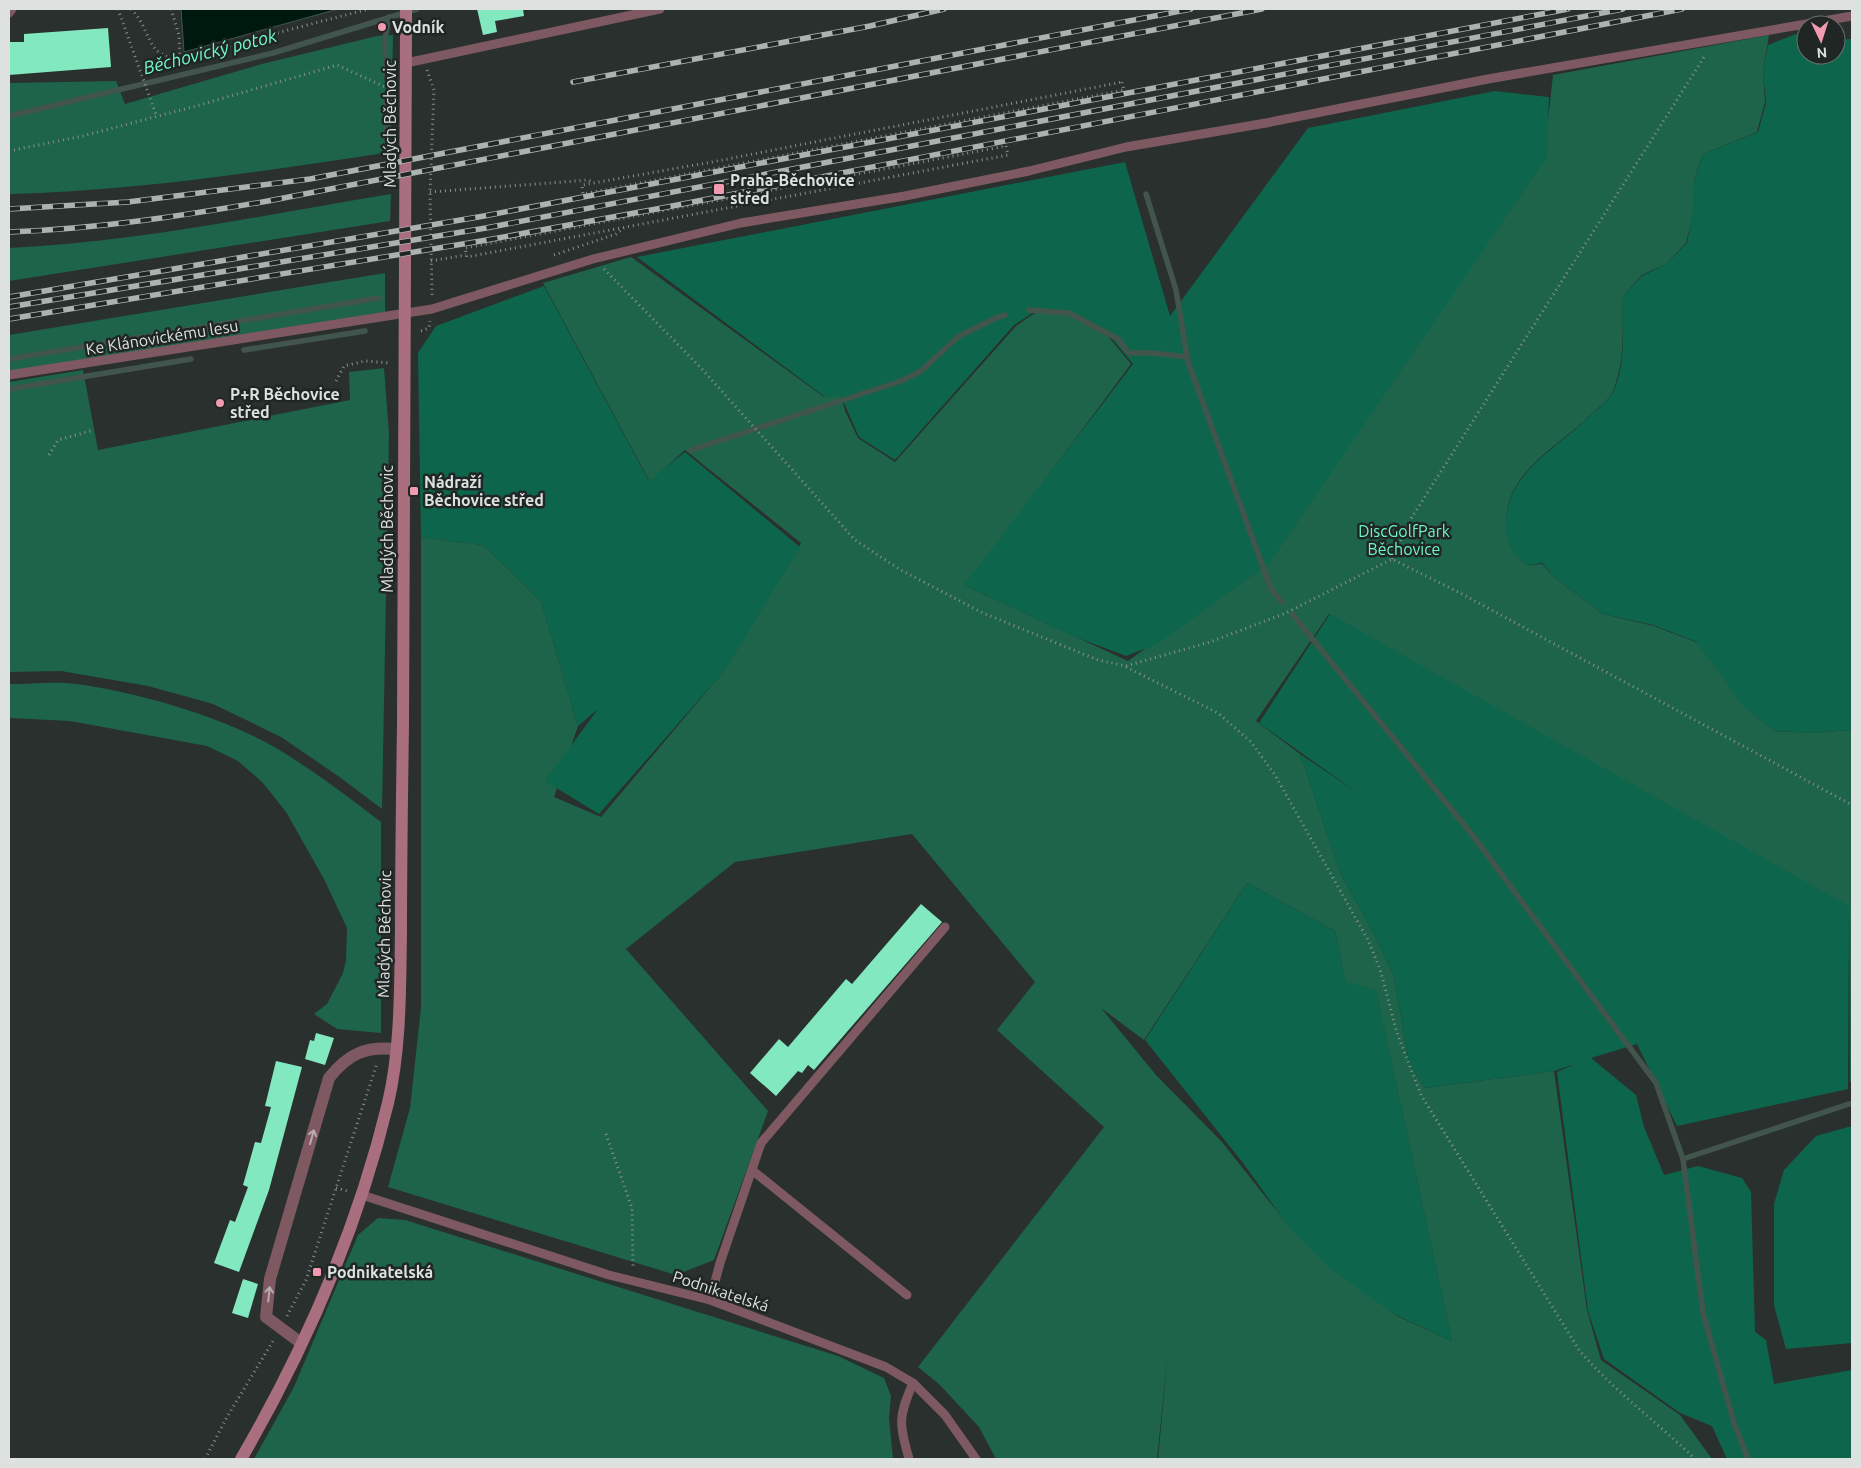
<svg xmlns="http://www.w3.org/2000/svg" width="1861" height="1468" viewBox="0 0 1861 1468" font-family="Ubuntu,sans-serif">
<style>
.green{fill:#1d644b;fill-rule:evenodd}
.forest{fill:#0d664b}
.water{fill:#00190e;stroke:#42554d}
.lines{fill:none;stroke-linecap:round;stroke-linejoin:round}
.stream{stroke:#42554d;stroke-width:5.5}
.building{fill:#82e8c0}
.path{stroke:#8b908e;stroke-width:3;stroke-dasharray:1 4;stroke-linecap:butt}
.lane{stroke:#7e5961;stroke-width:9}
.street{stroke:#7e5961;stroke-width:12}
.secondary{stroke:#aa6f7e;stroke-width:12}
.rail-casing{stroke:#adb2b0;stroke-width:5.5}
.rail{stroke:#202624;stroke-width:4;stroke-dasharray:11;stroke-linecap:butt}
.oneway{stroke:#b7abad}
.poi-dot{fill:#f29ab0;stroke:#202624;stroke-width:2}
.labels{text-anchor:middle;stroke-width:5;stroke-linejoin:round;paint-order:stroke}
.poi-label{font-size:16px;font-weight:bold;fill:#dde2e0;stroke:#202624;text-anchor:start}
.street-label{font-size:16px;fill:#dde2e0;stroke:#202624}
.park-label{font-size:16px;fill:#6df9c6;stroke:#202624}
.water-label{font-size:18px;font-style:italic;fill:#70fcc9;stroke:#202624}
</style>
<rect width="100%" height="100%" fill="#2a302d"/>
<g class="green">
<path d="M393,35L391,152C264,171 137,191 9,194V83L116,81L125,104L262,64L377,36Z"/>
<path d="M1769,35L1763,72L1765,102L1757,132L1703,154L1694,180V211L1686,243L1666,264L1642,275L1623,296C1622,329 1626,362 1612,393C1609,400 1599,407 1594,412C1562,444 1508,469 1506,520C1505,540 1512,552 1527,565L1542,564L1555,578L1603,614L1654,626L1698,643L1745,707L1774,731L1812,733L1852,730V1081L1850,1082L1849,908L1329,614L1256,721L1300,754L1341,874L1375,936L1394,976L1409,1063L1425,1088L1554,1071L1587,1310L1601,1360L1680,1415L1712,1459H1158L1168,1351L1157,1459H996L979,1427L939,1384L918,1367L1104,1127L997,1030L1035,982L912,834L735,862L626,949L768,1111L714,1260L676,1275L388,1187L410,1108L421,1008V537L483,545L541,601L578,726L554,797L601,817L723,672L801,543L685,450L650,482L543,283L631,257L824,397L841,394L845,411L858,438L895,462L1016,326L1039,310L1069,314L1102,329L1131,364L966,586L1128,661L1268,560L1544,157L1553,75ZM1247,883L1335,931L1346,983L1376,991L1452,1341L1397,1316L1288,1225L1222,1142L1156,1075L1101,1008L1144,1040Z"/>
<path d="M391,194L390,221L9,281V248C138,242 263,215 391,194Z"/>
<polygon points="385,273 385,312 9,371 9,335"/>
<polygon points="384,368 389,434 382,809 341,778 281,737 213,704 148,686 61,671 9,672 9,382 83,370 98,450 350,400 349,372"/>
<path d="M9,684C31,684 55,681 77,684C140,693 221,716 276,748C313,770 347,796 381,822V1033L337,1029L314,1014L327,1004L343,973L346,960L347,928L324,879L286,812L263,783L238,761L207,746L70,721L9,718Z"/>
<polygon points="378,1218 405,1220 838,1356 884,1378 891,1396 889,1418 893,1459 254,1459 294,1387 358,1235"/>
</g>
<g class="forest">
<path d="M1796,34L1806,36V55H1836V40L1852,39V730L1812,733L1774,731L1743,706L1697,642L1653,625L1603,614L1555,578L1542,563L1527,565C1511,551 1504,541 1506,519C1510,469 1561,446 1593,413C1599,408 1608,401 1612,394C1627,365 1622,328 1623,296L1642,276L1666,264L1687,243L1693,211L1694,181L1703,154L1758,132L1766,103L1763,72L1768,45Z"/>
<polygon points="1495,91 1549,97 1547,157 1269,564 1157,644 1126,656 1073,636 964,585 1133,364 1104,329 1070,313 1037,310 1014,325 895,460 859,437 841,396 825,397 637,257 1125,162 1170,316 1308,128"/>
<polygon points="544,286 649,481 685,452 800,547 725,670 599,814 545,781 598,709 578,726 541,601 483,545 421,537 418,353 436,326"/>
<polygon points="1330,614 1849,906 1848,1089 1677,1126 1637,1044 1591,1058 1636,1095 1644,1127 1664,1175 1698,1166 1742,1178 1751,1192 1755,1332 1766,1340 1774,1384 1852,1370 1852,1459 1727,1459 1712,1426 1680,1413 1604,1359 1588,1311 1557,1072 1575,1064 1554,1071 1425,1088 1409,1063 1394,976 1375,936 1341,874 1300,754 1361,795 1259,723"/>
<polygon points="1247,883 1335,931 1346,982 1376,990 1452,1341 1396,1315 1330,1269 1288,1226 1243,1163 1145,1040"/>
<polygon points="1852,1126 1852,1343 1786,1349 1774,1305 1774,1204 1784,1170 1816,1136"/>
</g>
<polygon class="water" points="181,9 338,9 184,52"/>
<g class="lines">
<g class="stream">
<polyline points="386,77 385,39 389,17"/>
<polyline points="386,98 386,140"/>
<polyline points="9,116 273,53 417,9"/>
<polyline points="1146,194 1176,290 1188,362 1271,589 1282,602"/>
<polyline points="1029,310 1069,313 1118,339 1129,353 1152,353 1188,357"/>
<polyline points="244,350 365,331"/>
<polyline points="9,359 379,298"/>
<polyline points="9,389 191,359"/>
<polyline points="691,450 901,381 921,371 959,336 996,318 1005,315"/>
<polyline points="1293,615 1474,837 1656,1083 1683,1159 1703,1313 1734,1423 1748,1459"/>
<polyline points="1683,1159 1852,1103"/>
</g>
</g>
<g class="building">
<polygon points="477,9 523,9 524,16 495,21 497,32 483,35"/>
<polygon points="108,28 111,67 9,75 9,42 24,42 24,34"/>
<polygon points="921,904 942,922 814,1070 808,1065 802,1073 798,1071 776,1096 750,1073 779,1039 788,1047 846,979 852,984"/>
<polygon points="316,1033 334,1038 325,1065 305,1059 310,1040 314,1041"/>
<polygon points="276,1061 302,1067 269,1190 239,1272 214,1263 230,1220 235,1222 248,1187 243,1185 255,1142 261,1143 271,1107 265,1106"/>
<polygon points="243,1279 258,1284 248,1318 232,1313"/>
</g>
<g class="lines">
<g class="path">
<polyline points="118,9 156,115"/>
<path d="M131,9C151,27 146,60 180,58L369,9"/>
<polyline points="171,9 179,35 180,58"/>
<polyline points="427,70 434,90 430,192 432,295"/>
<polygon points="1122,82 1124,90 583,194 582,185 712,162"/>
<polygon points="1006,146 1008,155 467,257 465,248"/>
<polyline points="9,151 83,136 196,106 337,65 392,90"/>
<polyline points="430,192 589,180 593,183"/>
<polyline points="554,255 616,234 624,228"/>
<polyline points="431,261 466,255"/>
<polyline points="604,269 702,369 855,540 899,569 983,613 1098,660 1126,666 1210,642 1286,613 1392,559 1462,594 1852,805"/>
<polyline points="421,331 429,328 430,321"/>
<polyline points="336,381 344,366 365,361 390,363"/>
<polyline points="49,455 58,440 94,430"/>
<polyline points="1392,559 1412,517 1706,54"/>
<path d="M1126,667L1218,713L1251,742L1275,775L1368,940L1380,969L1397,1033L1421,1095L1579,1350C1614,1391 1657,1422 1695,1459"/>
<polyline points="606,1134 632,1208 633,1268"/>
<polyline points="336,1188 348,1191"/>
<polyline points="287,1316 306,1280 377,1063"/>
<polyline points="205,1459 227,1417 273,1341"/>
</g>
<g class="lane">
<polyline points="9,13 12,9"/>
<polyline points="406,63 660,9"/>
<polyline points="9,375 432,309 593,259 741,223 905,196 1029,171 1126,147 1266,123 1488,79 1852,16"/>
<polyline points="752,1170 907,1295"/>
<polyline points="362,1195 609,1275 710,1300 886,1367 913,1383 945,1415 976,1459"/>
<polyline points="710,1300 720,1263 761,1143 945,927"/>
<path d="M909,1459C899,1422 898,1418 913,1383"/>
</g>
<path class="street" d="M301,1343L266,1317L270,1279L329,1078C348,1054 365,1046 396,1049"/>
<path class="secondary" d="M241,1459C305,1349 358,1227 388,1103C401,1048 400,988 401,932C401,863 402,793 403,724C404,485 407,247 406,9"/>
<g class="rail-casing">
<g id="rail">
<polyline points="573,82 870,26 944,9"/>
<polyline points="9,209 128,202 310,179 1191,9"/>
<path d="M9,232C96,229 182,216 268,201L1262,9"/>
<polyline points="9,297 484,216 1568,9"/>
<polyline points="9,307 486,228 1623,9"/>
<polyline points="9,319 487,240 662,208 1682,9"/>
</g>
</g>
<use href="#rail" class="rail"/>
</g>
<defs><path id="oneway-shaft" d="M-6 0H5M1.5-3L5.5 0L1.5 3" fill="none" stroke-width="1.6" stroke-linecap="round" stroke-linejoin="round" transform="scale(1.25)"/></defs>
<g class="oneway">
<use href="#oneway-shaft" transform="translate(312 1137) rotate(-74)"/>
<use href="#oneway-shaft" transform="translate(269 1294) rotate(-84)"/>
</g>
<g class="poi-dot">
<circle cx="382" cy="27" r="5"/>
<rect x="713" y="183" width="12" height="12" rx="2.5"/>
<circle cx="220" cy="403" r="5"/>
<rect x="409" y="486" width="10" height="10" rx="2.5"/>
<rect x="312" y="1267" width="10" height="10" rx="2.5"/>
</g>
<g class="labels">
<g class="poi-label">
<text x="392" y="33">Vodník</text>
<text x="730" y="186">Praha-Běchovice<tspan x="730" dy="18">střed</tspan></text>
<text x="230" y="400">P+R Běchovice<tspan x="230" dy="18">střed</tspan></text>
<text x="424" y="488">Nádraží<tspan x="424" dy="18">Běchovice střed</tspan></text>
<text x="327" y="1278">Podnikatelská</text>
</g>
<g class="street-label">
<text transform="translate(390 124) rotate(-90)" y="6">Mladých Běchovic</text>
<text transform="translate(162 337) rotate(-9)" y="6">Ke Klánovickému lesu</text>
<text transform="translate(387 529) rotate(-90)" y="6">Mladých Běchovic</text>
<text transform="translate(384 934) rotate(-89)" y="6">Mladých Běchovic</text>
<text transform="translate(721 1291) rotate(18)" y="6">Podnikatelská</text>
</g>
<g class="park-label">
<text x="1404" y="537">DiscGolfPark<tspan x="1404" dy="18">Běchovice</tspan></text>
</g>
<g class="water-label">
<text transform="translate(210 52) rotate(-14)" y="6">Běchovický potok</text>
</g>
</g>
<rect width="1861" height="1468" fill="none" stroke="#dde2e0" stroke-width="20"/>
<g transform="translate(1821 40) rotate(176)"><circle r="24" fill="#202624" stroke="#6c716f"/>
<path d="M0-4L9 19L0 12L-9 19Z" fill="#f29ab0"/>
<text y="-8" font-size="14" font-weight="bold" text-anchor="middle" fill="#dde2e0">N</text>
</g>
</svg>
